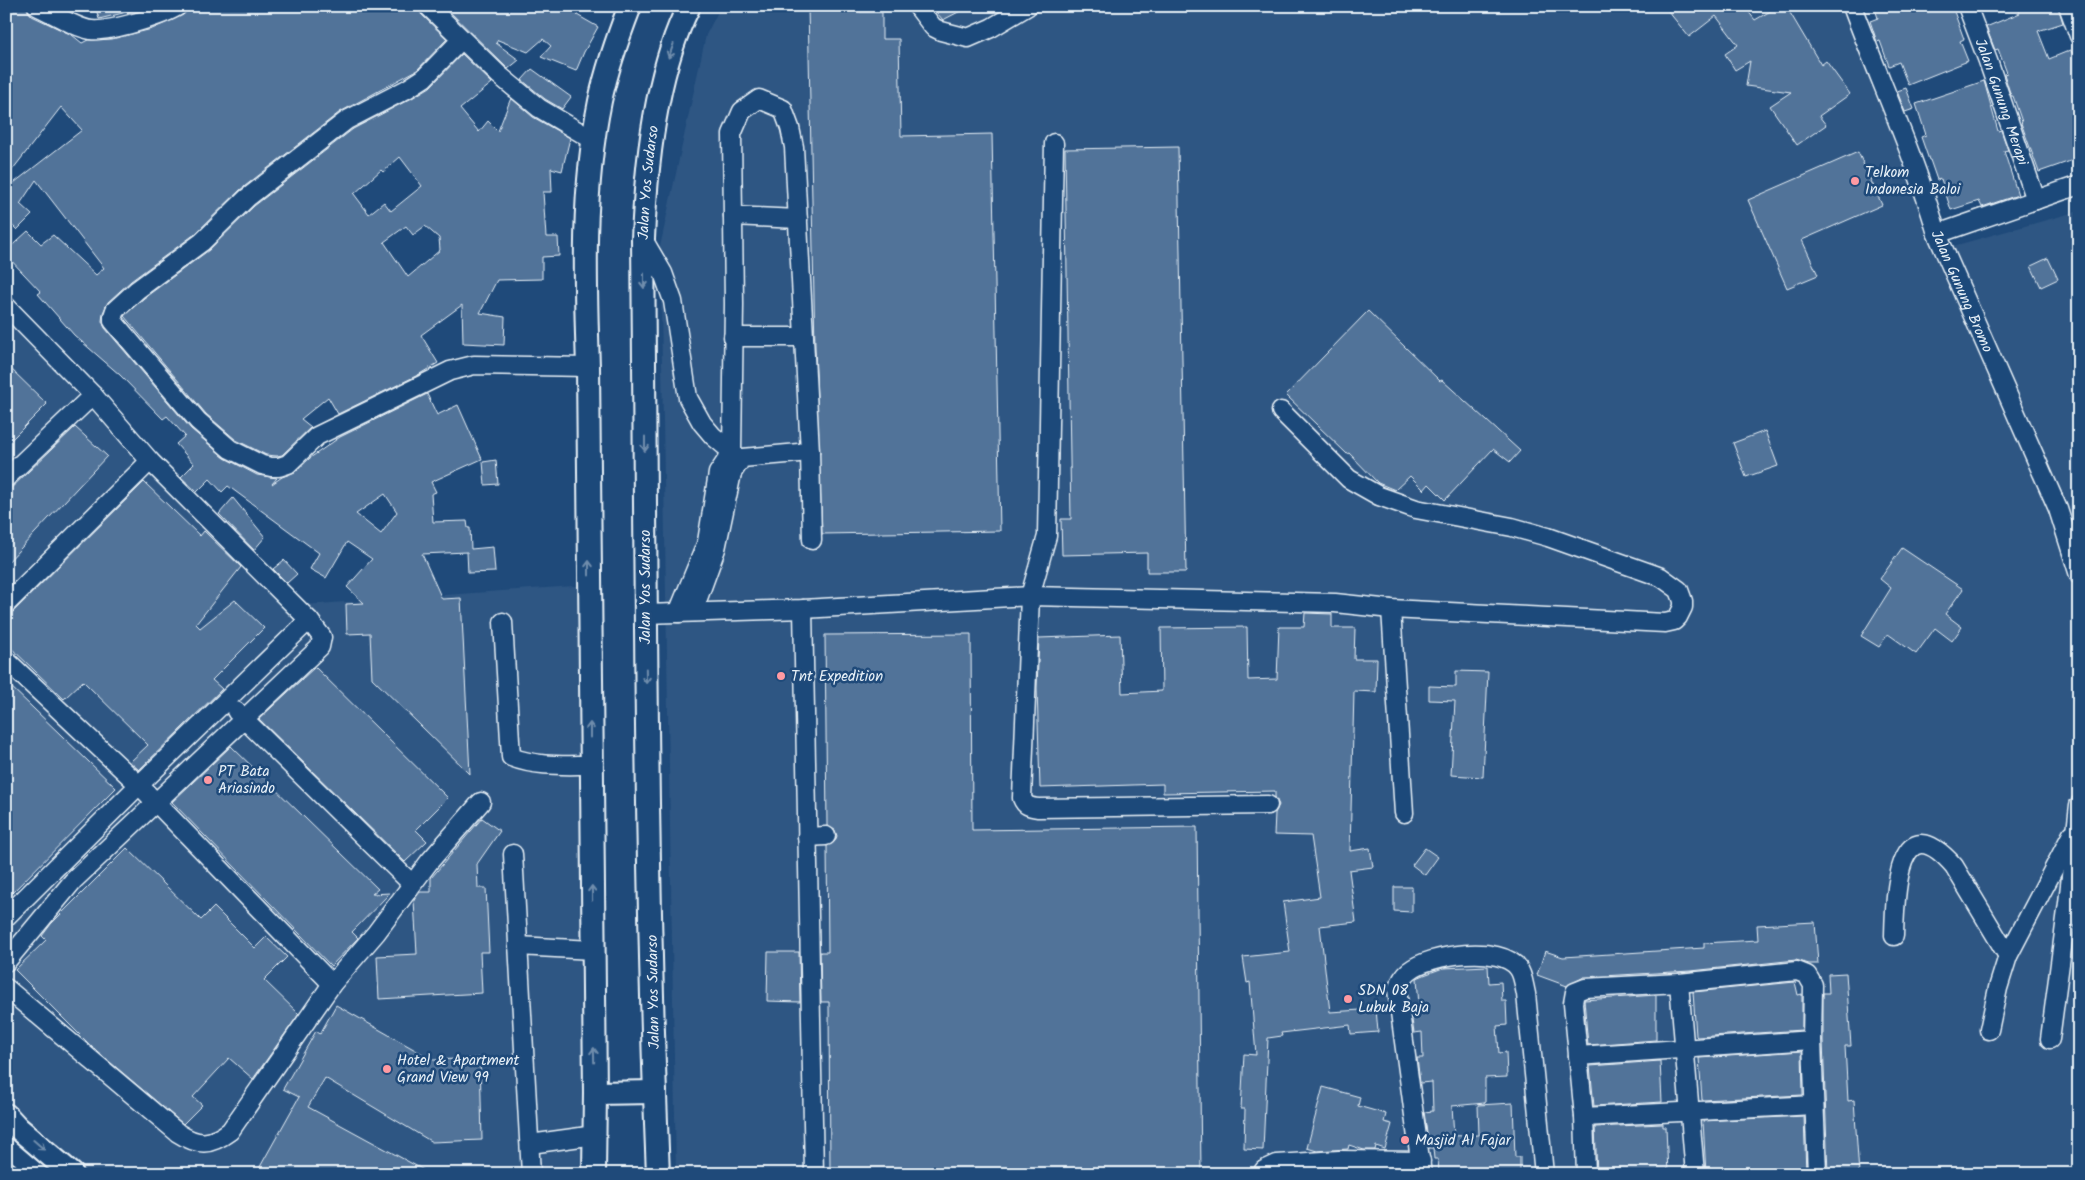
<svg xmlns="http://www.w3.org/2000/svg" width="2085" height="1180" viewBox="0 0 2085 1180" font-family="Kalam,sans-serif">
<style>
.built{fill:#2e5683}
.building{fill:#517399;stroke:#e8f1f8;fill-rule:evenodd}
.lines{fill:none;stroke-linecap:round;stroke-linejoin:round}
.minor-casing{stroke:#e8f1f8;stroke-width:21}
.major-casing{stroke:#e8f1f8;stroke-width:26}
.minor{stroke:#1f4a7a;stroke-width:18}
.major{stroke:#1f4a7a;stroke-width:22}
.oneway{stroke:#6f8dac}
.poi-dot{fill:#ff9aa2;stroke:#1f4a7a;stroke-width:2}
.labels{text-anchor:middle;stroke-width:5;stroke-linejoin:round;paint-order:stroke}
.street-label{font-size:15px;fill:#e8f1f8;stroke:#1f4a7a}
.poi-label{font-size:15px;fill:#e8f1f8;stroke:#1f4a7a;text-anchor:start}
</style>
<rect width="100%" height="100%" fill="#1f4a7a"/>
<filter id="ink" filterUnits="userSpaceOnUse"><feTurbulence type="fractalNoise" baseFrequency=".02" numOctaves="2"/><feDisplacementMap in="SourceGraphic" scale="10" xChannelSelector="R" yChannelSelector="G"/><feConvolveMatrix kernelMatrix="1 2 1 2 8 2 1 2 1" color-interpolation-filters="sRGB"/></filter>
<g filter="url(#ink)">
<g class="built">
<polygon points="721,6 1846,6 1939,250 2079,211 2079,1174 676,1174 660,247 706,35"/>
<polygon points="6,311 289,606 589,585 592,1174 73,1174 6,1118"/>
</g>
<g class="building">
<path d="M6,6H26L28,11L32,16L72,35L82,43L88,40L112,39L152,29L183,15L189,6H418L421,14L447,39L417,70L340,112L240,190L195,234L131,281L108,302L103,313L102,321L105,328L191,429L225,458L257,475L277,478L272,484L282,477L295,472L310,458L340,437L427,394L437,415L458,405L482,459L431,482L436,492L431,494L433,522L467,521L468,528H470L471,549L493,547L495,572L468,573L467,552L422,554L442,599L461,598L470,774L372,678L370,633L347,634L346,604L364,603L347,587L372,559L347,542L326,578L310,569L319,553L228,486L222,492L210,479L197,492L181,477L194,464L176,444L185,436L167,416L163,419L120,375L74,335L38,294L41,292L6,255V251L28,231L41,244L53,235L96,275L104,268L36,180L20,204L32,215L17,230L8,221L6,224V189L82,130L61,107L6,178ZM385,494L397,512L381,534L356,514Z"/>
<polygon points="95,6 151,6 99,19"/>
<polygon points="444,6 583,6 577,15 598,27 584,52 576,71 541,57 551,46 543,39 528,52 498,40 496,43 519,60 508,69"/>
<polygon points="808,6 860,6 860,12 882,12 882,39 899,39 901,136 992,134 1000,531 822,534 815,347"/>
<polygon points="931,6 970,6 943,20"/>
<polygon points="1664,6 1744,6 1755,20 1779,6 1786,6 1821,65 1826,61 1850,94 1819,116 1826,125 1797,145 1770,106 1791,92 1746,86 1750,61 1735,70 1725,54 1738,45 1716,16 1689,37"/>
<polygon points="1874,6 1952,6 1964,39 1960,41 1968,61 1908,85 1899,62 1889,66 1880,41 1877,42 1870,21 1878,18"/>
<polygon points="2017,6 2058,6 2063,23 2038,31 2049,59 2071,50 2072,53 2079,50 2079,158 2039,172 2021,123 2022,122 2013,96 2011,96 2004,74 2007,73 1998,49 1995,50 1986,27 2020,13"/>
<path d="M462,54L492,83L460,109L479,132L488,121L498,131L511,98L533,117L570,138L562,171L551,168L552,192H543L546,237H558L559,256L542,257V279L497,280L480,313L505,317L504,345L463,343L462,305L421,335L438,363L418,375L338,414L328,397L301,419L311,427L282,455L277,456L266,455L236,440L206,414L124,316L144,298L209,250L254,206L353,129L412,98L430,87ZM400,157L422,186L391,211L384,202L369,214L354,194L381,170L383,172ZM406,226L413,235L425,226L439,238L440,250L408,277L384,242Z"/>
<polygon points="532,69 571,97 562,109 545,99 522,80"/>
<polygon points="1984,81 1998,131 2001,130 2008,150 2004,151 2018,195 1982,207 1979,201 1951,210 1941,179 1937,180 1930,160 1929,160 1921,137 1926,135 1916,104"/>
<polygon points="1906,88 1914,109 1905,112 1897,91"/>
<polygon points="1178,147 1186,572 1147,572 1147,553 1062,555 1061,519 1071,519 1065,149"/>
<polygon points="1858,152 1882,205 1802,240 1818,275 1787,288 1748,200"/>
<polygon points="2048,258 2058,279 2041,287 2031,266"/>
<polygon points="1368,311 1440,381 1442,380 1520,451 1510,462 1493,449 1445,500 1429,484 1424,490 1410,476 1395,490 1378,483 1349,453 1347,454 1286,395"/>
<polygon points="6,364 47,404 6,445"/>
<polygon points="75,427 107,456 6,564 6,493"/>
<polygon points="1765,431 1778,466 1746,477 1733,443"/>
<polygon points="496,460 498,484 485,485 483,462"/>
<polygon points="144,482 200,536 204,531 241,567 196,624 200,628 235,600 264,628 212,680 222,689 139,770 130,762 148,745 83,681 64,699 6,643 6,614 13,612"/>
<polygon points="233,498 265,537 254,550 219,514"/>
<polygon points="1902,548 1963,589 1945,614 1962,627 1952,641 1935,628 1916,654 1888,634 1879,647 1861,636 1891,588 1880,579"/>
<polygon points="284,560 297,574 287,583 273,569"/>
<polygon points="1305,613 1332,614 1332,628 1355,628 1354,659 1377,659 1376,692 1354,691 1350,851 1370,848 1373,867 1349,870 1356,922 1320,926 1330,1012 1376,1009 1378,1032 1351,1034 1350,1025 1281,1033 1282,1036 1268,1038 1263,1150 1244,1149 1245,1109 1241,1109 1244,1054 1256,1055 1250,982 1247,983 1243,957 1290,952 1283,902 1320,897 1311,836 1274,835 1275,813 1279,805 1275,797 1275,791 1163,793 1163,784 1040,788 1037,688 1039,638 1120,635 1122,693 1162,691 1161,628 1247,627 1248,680 1277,679 1279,627 1304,627"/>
<polygon points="971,634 972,830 1197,827 1201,1174 830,1174 829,1002 821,1002 820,952 828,952 827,846 835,841 837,836 835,830 827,826 825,635"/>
<polygon points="315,667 448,798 416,830 427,841 405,862 259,719"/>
<polygon points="1456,671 1488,672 1483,777 1451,775 1455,701 1429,700 1429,686 1456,687"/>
<polygon points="6,682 116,788 6,899"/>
<polygon points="231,746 378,889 372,894 390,893 352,932 358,938 331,966 172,802"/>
<polygon points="482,818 500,831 477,864 478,888 486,888 489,952 480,952 482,993 379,999 377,956 417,954 414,900 420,892 431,892 431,878"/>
<polygon points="127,848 201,920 214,907 255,948 266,937 287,957 264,980 299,1014 253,1079 229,1058 193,1097 202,1105 183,1124 91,1046 15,970 46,940 42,936 51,924"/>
<polygon points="1425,848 1438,857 1425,875 1412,865"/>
<polygon points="1394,887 1412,887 1412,912 1394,911"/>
<polygon points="1815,922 1818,964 1809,964 1796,960 1691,971 1584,977 1567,986 1537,975 1545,951 1563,957 1704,948 1704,943 1758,940 1757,925"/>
<polygon points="768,952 799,952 800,1002 767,1001"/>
<polygon points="1488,966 1489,983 1501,982 1502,1001 1506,1001 1507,1025 1497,1026 1499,1053 1506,1052 1507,1077 1485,1078 1485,1103 1452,1106 1454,1136 1479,1135 1478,1105 1513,1103 1515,1157 1520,1157 1520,1174 1439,1174 1438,1159 1434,1159 1433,1148 1429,1148 1424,1112 1433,1111 1432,1082 1420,1083 1417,1058 1423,1058 1422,1032 1414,1033 1410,1007 1419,1006 1417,978 1424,975 1443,968"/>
<polygon points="1846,973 1851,1046 1845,1046 1848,1101 1854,1100 1859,1174 1828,1174 1823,1040 1823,993 1829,993 1828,974"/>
<polygon points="1795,982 1798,995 1802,994 1802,1030 1697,1037 1696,1036 1693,992"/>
<polygon points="1656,995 1656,1040 1588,1045 1584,1000"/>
<polygon points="336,1005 433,1060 480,1058 482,1140 432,1142 325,1078 308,1107 431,1174 256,1174 299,1097 283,1089 316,1031 320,1034"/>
<polygon points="1802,1051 1803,1095 1702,1100 1699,1058"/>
<polygon points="1660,1061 1662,1102 1594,1106 1590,1066"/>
<polygon points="1323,1087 1360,1097 1358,1106 1386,1114 1384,1122 1392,1124 1385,1149 1376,1146 1375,1150 1364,1150 1349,1145 1348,1149 1317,1151 1307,1148"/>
<polygon points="1804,1116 1806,1174 1706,1174 1703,1121"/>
<polygon points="1663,1124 1663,1127 1666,1127 1668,1174 1597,1174 1595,1127"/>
</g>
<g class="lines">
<g class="minor-casing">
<g id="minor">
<path d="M37,6C52,13 76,28 91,30C109,32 163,16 178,6"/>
<polyline points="428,6 499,75 539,108 593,140"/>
<polyline points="917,6 933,27 941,31 968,38 991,28 1028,6"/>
<path id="s1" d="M1852,6C1880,82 1915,156 1937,234L2058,509L2079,575"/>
<path id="s2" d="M1967,6L1988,61L2036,200"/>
<polyline points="2068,6 2079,36"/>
<polyline points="461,40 424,78 407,89 347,120 247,198 202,242 137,290 115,310 113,316 113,321 198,421 230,449 262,465 271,467 279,467 288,464 317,436 450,371 474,365 588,367"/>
<path d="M1054,143L1047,536L1030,596L1022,798C1025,806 1030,807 1038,808L1268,805"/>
<polyline points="733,216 798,219"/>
<polyline points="1937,234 2079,185"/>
<polyline points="643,239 663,273 673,301 688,398 702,423 713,436 732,452"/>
<polyline points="6,306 93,395 150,461 309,620 322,637 320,647 73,881 6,962"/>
<polyline points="733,337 804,337"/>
<polyline points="6,478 93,395"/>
<polyline points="6,604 150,461"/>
<polyline points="803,609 814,1174"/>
<polyline points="1391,609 1404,813"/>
<polyline points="693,612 716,549 732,473 742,458 810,452"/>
<polyline points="678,613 707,542 718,473 732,452 734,304 732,134 742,111 759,99 783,109 790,128 794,147 810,452 812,540"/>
<polyline points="645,614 803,609 1030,596 1335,603 1391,609 1665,623 1674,621 1678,617 1683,607 1683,601 1679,590 1661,577 1548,537 1512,527 1416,509 1379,496 1349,479 1281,411"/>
<path d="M503,622L511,757C537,767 563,765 590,765"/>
<polyline points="6,660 139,785 332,984"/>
<polyline points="236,711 412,884"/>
<polyline points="807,837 826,836"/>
<polyline points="513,854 531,1174"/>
<polyline points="6,917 139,785 309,620"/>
<path d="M1894,936C1895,900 1896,800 1954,866L2008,956"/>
<polyline points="518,946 593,950"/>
<polyline points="1679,983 1695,1174"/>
<path d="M6,988L178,1133C198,1146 210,1146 230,1131L332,984L376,933L429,862L481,802"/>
<polyline points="1989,1030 1998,988 2008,956 2072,834"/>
<polyline points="2050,1039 2068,903 2079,805"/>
<polyline points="1578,1056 1812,1040"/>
<polyline points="1584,1117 1814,1105"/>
<polyline points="530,1144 595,1135"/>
<polyline points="1262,1174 1264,1170 1277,1164 1339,1160 1421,1161"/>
<path d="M1422,1174L1397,990C1400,982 1403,976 1409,971C1430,954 1501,944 1518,968C1523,974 1524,986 1526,994L1544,1174"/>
<polyline points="1586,1174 1584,1117 1573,1003 1575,992 1585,988 1679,983 1797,971 1807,975 1813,985 1812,1040 1817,1174"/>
</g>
</g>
<g class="major-casing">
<g id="major">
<polyline points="595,1093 655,1092"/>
<polyline points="6,1115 18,1128 72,1174"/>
<polyline points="6,1173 7,1174"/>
<path d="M594,1174L595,1093L588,367C585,278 582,189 600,101C607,68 618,37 630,6"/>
<path id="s3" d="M658,1174C645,863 646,551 643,239C646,166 655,72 689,6"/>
</g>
</g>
<use href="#minor" class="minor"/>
<use href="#major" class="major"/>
</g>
<defs><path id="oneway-shaft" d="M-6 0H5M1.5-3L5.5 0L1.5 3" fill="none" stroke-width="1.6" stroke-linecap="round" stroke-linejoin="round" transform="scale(1.25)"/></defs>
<g class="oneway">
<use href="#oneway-shaft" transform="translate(671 51) rotate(110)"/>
<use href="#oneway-shaft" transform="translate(644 281) rotate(90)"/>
<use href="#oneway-shaft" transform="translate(645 444) rotate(90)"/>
<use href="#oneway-shaft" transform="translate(589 568) rotate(-90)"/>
<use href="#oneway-shaft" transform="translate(646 676) rotate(89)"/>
<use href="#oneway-shaft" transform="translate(590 730) rotate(-90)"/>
<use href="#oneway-shaft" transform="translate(592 893) rotate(-91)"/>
<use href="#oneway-shaft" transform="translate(594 1055) rotate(-91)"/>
<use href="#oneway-shaft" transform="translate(39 1145) rotate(41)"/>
</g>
</g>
<g class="poi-dot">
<circle cx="1855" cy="181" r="5"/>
<circle cx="781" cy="676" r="5"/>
<circle cx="208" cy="780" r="5"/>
<circle cx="1348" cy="999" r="5"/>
<circle cx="387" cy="1069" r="5"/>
<circle cx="1405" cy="1140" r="5"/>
</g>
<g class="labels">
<g class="street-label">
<text dy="5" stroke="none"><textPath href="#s2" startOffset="102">Jalan Gunung Merapi</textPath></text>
<text dy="5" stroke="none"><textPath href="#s3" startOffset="992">Jalan Yos Sudarso</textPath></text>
<text dy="5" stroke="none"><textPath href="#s1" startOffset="306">Jalan Gunung Bromo</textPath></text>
<text transform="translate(645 587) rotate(-90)" y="5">Jalan Yos Sudarso</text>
<text transform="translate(653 992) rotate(-91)" y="5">Jalan Yos Sudarso</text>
</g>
<g class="poi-label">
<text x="1865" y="177">Telkom<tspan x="1865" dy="17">Indonesia Baloi</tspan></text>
<text x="791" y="681">Tnt Expedition</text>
<text x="218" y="776">PT Bata<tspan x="218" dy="17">Ariasindo</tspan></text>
<text x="1358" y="995">SDN 08<tspan x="1358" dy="17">Lubuk Baja</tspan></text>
<text x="397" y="1065">Hotel &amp; Apartment<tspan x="397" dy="17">Grand View 99</tspan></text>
<text x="1415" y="1145">Masjid Al Fajar</text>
</g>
</g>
<rect width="2085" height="1180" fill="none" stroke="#1f4a7a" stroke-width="25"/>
<rect x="12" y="12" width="2060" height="1155" fill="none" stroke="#e8f1f8" stroke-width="2" filter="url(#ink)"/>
</svg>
